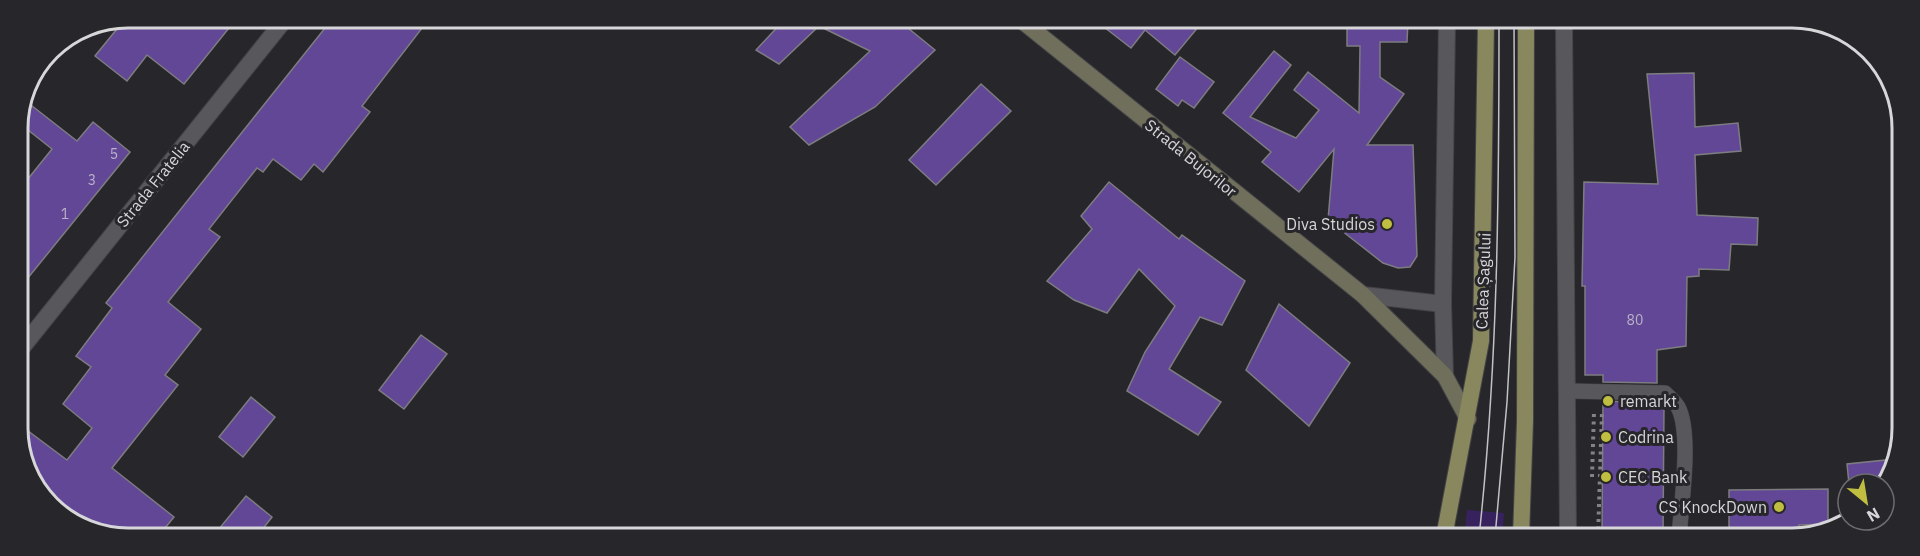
<svg xmlns="http://www.w3.org/2000/svg" width="1920" height="556" viewBox="0 0 1920 556" font-family="'IBM Plex Sans',sans-serif">
<style>
.green{fill:#38225e}
.building{fill:#614795;stroke:#7d7c80;stroke-width:1.5}
.lines{fill:none;stroke-linecap:round;stroke-linejoin:round}
.service-casing{stroke:#444346;stroke-width:16}
.minor-casing{stroke:#444346;stroke-width:18}
.secondary-casing{stroke:#444346;stroke-width:18}
.primary-casing{stroke:#444346;stroke-width:18}
.path{stroke:#838286;stroke-width:4;stroke-dasharray:3 4.5;stroke-linecap:butt}
.service{stroke:#58575b;stroke-width:15}
.minor{stroke:#58575b;stroke-width:16}
.secondary{stroke:#706f5c;stroke-width:16}
.primary{stroke:#88875e;stroke-width:16}
.tram{stroke:#c2c1c4;stroke-width:1.5}
.poi-dot{fill:#c0be40;stroke:#27262a;stroke-width:2}
.labels{text-anchor:middle;stroke-width:6;stroke-linejoin:round;paint-order:stroke}
.number-label{font-size:14px;fill:#bab2c8}
.street-label{font-size:16px;fill:#d7d6d9;stroke:#27262a}
.poi-label{font-size:16px;fill:#d7d6d9;stroke:#27262a;text-anchor:start}
.rim{fill:none;stroke:#d7d6d9;stroke-width:3}
</style>
<rect width="100%" height="100%" fill="#27262a"/>
<polygon class="green" points="1467,510 1504,513 1502,537 1464,537"/>
<g class="building">
<polygon points="237,18 184,84 147,55 127,81 95,56 125,19"/>
<polygon points="333,18 429,19 362,106 370,112 323,172 314,164 301,180 273,159 263,172 257,168 209,229 220,237 168,302 201,329 165,375 178,385 112,468 174,517 160,534 100,534 46,501 20,449 20,425 67,460 92,428 63,404 91,367 76,356 112,308 106,303"/>
<polygon points="785,19 898,20 935,50 875,107 809,145 790,127 870,51 819,26 779,64 756,50"/>
<polygon points="1095,20 1204,20 1175,55 1145,30 1131,48"/>
<polygon points="1347,21 1408,21 1407,42 1380,42 1380,77 1404,94 1367,145 1413,145 1417,256 1410,267 1398,268 1383,263 1328,220 1334,149 1299,192 1262,162 1271,152 1223,113 1274,51 1291,65 1250,117 1296,138 1319,110 1294,90 1308,72 1359,113 1360,46 1347,46"/>
<polygon points="1180,57 1214,82 1194,108 1182,100 1178,106 1156,89"/>
<polygon points="1694,73 1695,127 1738,123 1741,151 1695,155 1697,215 1758,218 1757,245 1731,244 1729,270 1699,269 1699,276 1687,277 1686,346 1657,350 1657,383 1603,382 1603,375 1585,375 1585,286 1582,286 1584,182 1658,184 1647,74"/>
<polygon points="981,84 1011,111 936,185 909,160"/>
<polygon points="27,102 77,141 93,122 130,152 19,289 19,190 52,149 18,122"/>
<polygon points="1109,182 1179,239 1182,235 1245,281 1222,325 1200,317 1169,369 1221,402 1198,435 1127,391 1145,352 1175,306 1139,269 1107,313 1074,300 1047,281 1092,229 1081,216"/>
<polygon points="1279,304 1350,363 1309,426 1246,370"/>
<polygon points="421,335 447,354 404,409 379,390"/>
<polygon points="251,397 275,417 243,457 219,437"/>
<polygon points="1603,401 1661,403 1664,406 1663,538 1602,537"/>
<polygon points="1896,459 1881,484 1849,484 1847,464"/>
<polygon points="1828,489 1828,524 1799,525 1798,535 1729,536 1729,490"/>
<polygon points="246,496 272,517 258,535 214,535"/>
</g>
<g class="lines">
<g class="service-casing">
<path id="service" d="M1567,391L1665,393C1669,397 1675,402 1678,407C1692,433 1681,506 1679,538"/>
</g>
<g class="minor-casing">
<g id="minor">
<polyline points="1564,21 1568,537"/>
<polyline points="1363,295 1443,304"/>
<polyline points="20,350 286,18"/>
<polyline points="1445,376 1443,304 1447,21"/>
</g>
</g>
<g class="secondary-casing">
<polyline id="secondary" points="1021,20 1363,295 1445,376 1468,419"/>
</g>
<g class="primary-casing">
<g id="primary">
<polyline points="1444,537 1481,341 1486,21"/>
<polyline points="1521,537 1525,421 1526,21"/>
</g>
</g>
<g class="path">
<polyline points="1592,477 1594,412"/>
<polyline points="1598,537 1602,412"/>
</g>
<use href="#service" class="service"/>
<use href="#minor" class="minor"/>
<use href="#secondary" class="secondary"/>
<use href="#primary" class="primary"/>
<g class="tram">
<path d="M1479,537C1498,363 1499,196 1499,21"/>
<polyline points="1495,537 1507,402 1515,257 1514,21"/>
</g>
</g>
<g class="poi-dot">
<circle cx="1387" cy="224" r="6"/>
<circle cx="1608" cy="401" r="6"/>
<circle cx="1606" cy="437" r="6"/>
<circle cx="1606" cy="477" r="6"/>
<circle cx="1779" cy="507" r="6"/>
</g>
<g class="labels">
<g class="number-label">
<text x="114" y="159">5</text>
<text x="92" y="185">3</text>
<text x="65" y="219">1</text>
<text x="1635" y="325">80</text>
</g>
<g class="street-label">
<text transform="translate(1191 158) rotate(39)" y="6">Strada Bujorilor</text>
<text transform="translate(153 184) rotate(-51)" y="6">Strada Fratelia</text>
<text transform="translate(1483 281) rotate(-88)" y="6">Calea Șagului</text>
</g>
<g class="poi-label">
<text x="1375" y="230" text-anchor="end">Diva Studios</text>
<text x="1620" y="407">remarkt</text>
<text x="1618" y="443">Codrina</text>
<text x="1618" y="483">CEC Bank</text>
<text x="1767" y="513" text-anchor="end">CS KnockDown</text>
</g>
</g>
<path d="M0 0H1920V556H0ZM128 28H1792A100 100 0 0 1 1892 128V428A100 100 0 0 1 1792 528H128A100 100 0 0 1 28 428V128A100 100 0 0 1 128 28Z" fill="#27262a" fill-rule="evenodd"/>
<path class="rim" d="M128 28H1792A100 100 0 0 1 1892 128V428A100 100 0 0 1 1792 528H128A100 100 0 0 1 28 428V128A100 100 0 0 1 128 28Z"/>
<g transform="translate(1866 502) rotate(150)"><circle r="28" fill="#27262a" stroke="#6d6c70" stroke-width="1.5"/>
<path d="M0-4.5L10 22L0 15L-10 22Z" fill="#c0be40"/>
<text y="-9" font-size="16" font-weight="bold" text-anchor="middle" fill="#d7d6d9">N</text>
</g>
</svg>
